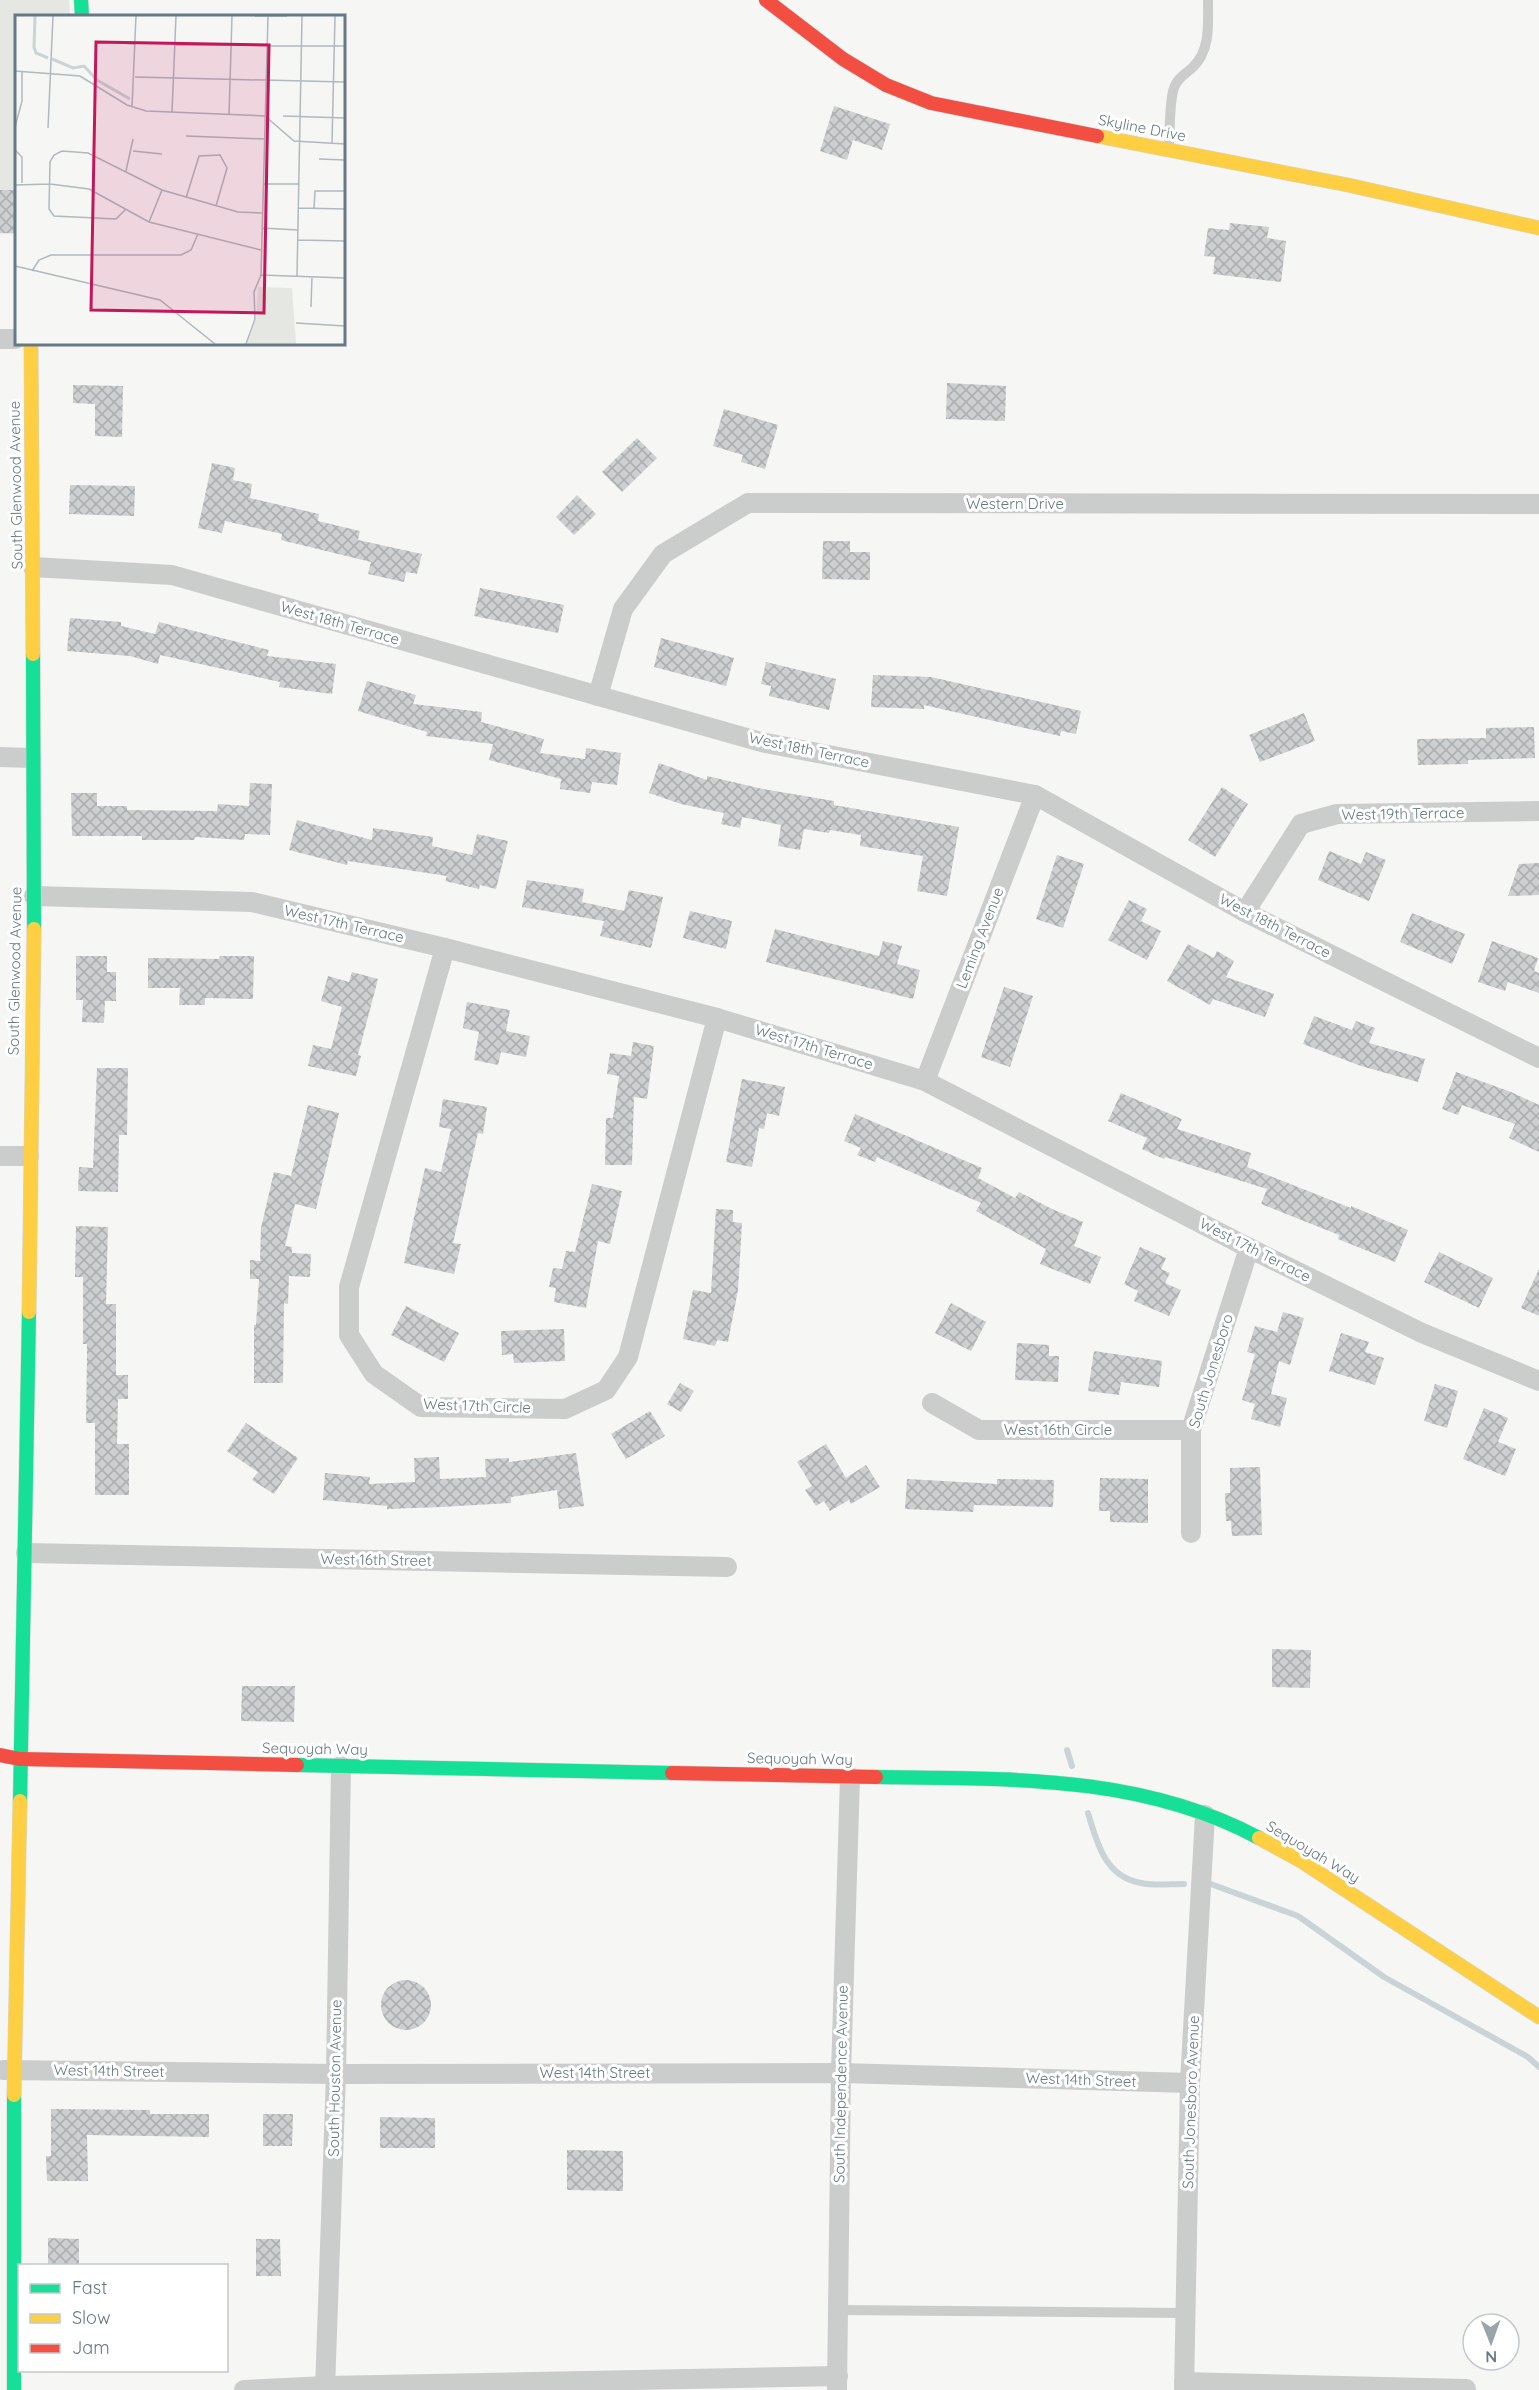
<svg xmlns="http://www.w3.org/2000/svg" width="1539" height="2390" viewBox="0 0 1539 2390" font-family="Quicksand,sans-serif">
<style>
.park{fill:#e5e8e2}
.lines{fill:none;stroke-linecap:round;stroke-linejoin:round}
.stream{stroke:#cad4d6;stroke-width:6}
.building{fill:url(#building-cross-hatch)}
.fast-casing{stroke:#d3d4d5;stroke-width:15}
.slow-casing{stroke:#d3d4d5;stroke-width:15}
.jam-casing{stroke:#d3d4d5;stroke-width:15}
.lane{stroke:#cbcccc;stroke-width:10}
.street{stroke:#cbcccc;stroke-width:20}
.fast{stroke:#16e098;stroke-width:14}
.slow{stroke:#ffcf43;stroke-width:14}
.jam{stroke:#f24e42;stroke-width:14}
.labels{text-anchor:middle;stroke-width:6;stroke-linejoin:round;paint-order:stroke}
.street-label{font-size:15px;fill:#667985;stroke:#fff}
.inset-river{fill:none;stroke:#cad4d6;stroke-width:3}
.inset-road{fill:none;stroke:#afb9be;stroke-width:1.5}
.view{fill:#c2185b;fill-opacity:0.15;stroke:#c2185b;stroke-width:3}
.inset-edge{fill:none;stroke:#667985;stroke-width:3}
</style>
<defs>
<pattern id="building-cross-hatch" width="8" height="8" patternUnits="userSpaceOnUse" patternTransform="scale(1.5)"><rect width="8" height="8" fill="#cdcfd0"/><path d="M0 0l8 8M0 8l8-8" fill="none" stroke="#aaadae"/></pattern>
</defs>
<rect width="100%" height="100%" fill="#f6f6f5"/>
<polygon class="park" points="0,0 69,0 70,16 16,16 16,234 0,234"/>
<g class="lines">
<g class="stream">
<polyline points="1067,1750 1072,1766"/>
<path d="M1088,1813C1097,1843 1105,1877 1141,1883C1154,1886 1170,1884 1184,1884"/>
<polyline points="1208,1883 1298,1916 1384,1977 1528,2057 1539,2067"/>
</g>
</g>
<g class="building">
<polygon points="834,106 890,124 882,150 853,140 847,160 820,151"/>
<rect x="0" y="190" width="16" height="43"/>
<polygon points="1230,223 1269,227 1267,238 1286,241 1281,282 1213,274 1215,257 1204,256 1208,228 1229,230"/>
<polygon points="947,383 1006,386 1005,421 946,419"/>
<polygon points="73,385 123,386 122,437 95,436 95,404 73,403"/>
<polygon points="724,409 778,425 765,469 741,462 743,455 713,446"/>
<polygon points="637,438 657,458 622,492 602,472"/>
<polygon points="212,463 235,468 233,480 252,484 250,498 319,514 318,521 360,531 358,540 422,554 417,574 406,572 404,582 368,574 371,562 281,540 282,534 225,521 222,533 198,528"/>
<polygon points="70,485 135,486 134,516 69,514"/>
<polygon points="577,495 596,514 574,535 556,517"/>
<polygon points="823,541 850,541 850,552 870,552 870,580 822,579"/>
<polygon points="480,588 564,605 558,633 474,616"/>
<polygon points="70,618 121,622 121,626 155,634 159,622 269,650 267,656 336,664 332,694 279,687 280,682 160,655 158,664 130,656 67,651"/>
<polygon points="661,638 734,658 726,686 654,667"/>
<polygon points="766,662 836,679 829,710 769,696 771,686 761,684"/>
<polygon points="873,675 931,677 1081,711 1076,734 1061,731 1060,736 924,705 924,709 871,707"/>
<polygon points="367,681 416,695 413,704 482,712 481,722 544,739 540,753 585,759 586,748 621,753 617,785 592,782 590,793 560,789 561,779 489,760 493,744 426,736 427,732 358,711"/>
<polygon points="1304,713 1315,741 1260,762 1249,735"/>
<polygon points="1534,727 1535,758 1468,760 1468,764 1418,765 1417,739 1486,738 1486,728"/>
<polygon points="659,763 707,780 707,776 763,789 834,801 834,805 959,827 947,896 917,891 923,856 860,846 861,835 830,830 829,833 804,829 800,850 778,846 781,825 742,817 740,828 721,824 724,813 681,804 649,793"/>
<polygon points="250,783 272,784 270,835 245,834 244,840 195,837 194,840 142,840 142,836 72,836 71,793 97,793 97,806 127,806 127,810 217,811 218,804 249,806"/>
<polygon points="1222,787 1248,804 1215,857 1188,840"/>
<polygon points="297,820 372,840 373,828 433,837 432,846 472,855 477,834 508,841 496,889 480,885 479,889 445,881 447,876 348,861 347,865 289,850"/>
<polygon points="1329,851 1361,864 1366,852 1386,860 1369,901 1318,880"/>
<polygon points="1057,855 1084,864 1063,928 1036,919"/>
<polygon points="1539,863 1539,895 1508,896 1519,864"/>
<polygon points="527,880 584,889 582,902 624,911 629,890 663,897 651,948 600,936 604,921 522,907"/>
<polygon points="1129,900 1147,909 1141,921 1161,931 1147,960 1108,940"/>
<polygon points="690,911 732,921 726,949 683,938"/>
<polygon points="1412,913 1465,934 1452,964 1400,942"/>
<polygon points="775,929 879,956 883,941 902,946 897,964 920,970 913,999 766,962"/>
<polygon points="1492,941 1538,958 1534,971 1539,973 1539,993 1508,982 1505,991 1478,982"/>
<polygon points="1188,944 1214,958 1217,951 1234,961 1226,977 1274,994 1265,1017 1213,999 1210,1005 1167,981"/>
<polygon points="76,956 107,956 107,972 116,972 116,1001 105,1001 104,1023 82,1022 83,1000 76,1000"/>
<polygon points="220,956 254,956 253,999 205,998 205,1005 179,1005 180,988 148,988 148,958 219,959"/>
<polygon points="352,972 378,979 358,1055 361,1056 356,1076 308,1066 313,1045 331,1049 342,1007 321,1001 328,976 349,982"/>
<polygon points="1004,987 1033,996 1010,1067 981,1057"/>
<polygon points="467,1002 510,1010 506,1031 530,1036 526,1057 501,1052 498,1065 474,1060 479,1032 463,1028"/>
<polygon points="1314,1016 1352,1030 1356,1021 1375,1028 1369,1043 1425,1059 1418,1082 1361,1066 1303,1044"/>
<polygon points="633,1042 654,1046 647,1099 634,1097 632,1165 605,1165 606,1118 613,1118 619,1076 607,1074 610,1053 631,1056"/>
<polygon points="97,1068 128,1068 127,1135 119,1135 118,1192 78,1191 79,1167 93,1168"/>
<polygon points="1456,1072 1511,1092 1539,1105 1539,1152 1509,1138 1515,1124 1462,1105 1458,1115 1442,1109"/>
<polygon points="742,1079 785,1087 779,1116 767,1113 764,1129 759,1128 752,1167 726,1162"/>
<polygon points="1121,1093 1182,1119 1177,1129 1251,1153 1247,1167 1351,1208 1351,1206 1408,1230 1395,1262 1338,1239 1339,1235 1261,1204 1267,1189 1165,1157 1164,1159 1142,1149 1147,1138 1108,1121"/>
<polygon points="443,1099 487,1107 483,1134 478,1133 453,1243 461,1244 454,1274 404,1263 425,1168 441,1172 451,1129 439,1127"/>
<polygon points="308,1105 339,1113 316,1209 295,1204 285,1246 292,1247 292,1253 311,1254 310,1277 289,1276 288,1304 284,1303 283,1383 254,1383 254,1325 256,1325 259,1279 250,1279 250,1260 260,1261 261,1228 274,1172 291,1176"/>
<polygon points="855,1114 982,1168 978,1178 1015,1198 1019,1192 1052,1209 1083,1222 1074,1246 1101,1257 1090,1284 1040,1264 1046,1249 976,1211 981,1203 877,1157 875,1162 857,1155 861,1148 844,1141"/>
<polygon points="592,1184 622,1191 610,1244 598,1241 586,1308 554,1302 556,1288 549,1287 553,1268 562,1269 566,1251 575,1252"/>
<polygon points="716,1209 733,1210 733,1222 742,1223 738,1290 728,1342 717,1340 715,1346 683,1339 693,1290 711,1293"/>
<polygon points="76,1226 108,1227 106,1304 116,1304 116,1375 128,1375 128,1399 118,1399 117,1444 129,1444 129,1495 95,1495 95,1423 86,1423 87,1355 87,1344 83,1344 83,1277 75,1277"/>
<polygon points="1140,1247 1166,1258 1161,1269 1170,1273 1165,1283 1181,1290 1169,1316 1134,1301 1138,1291 1124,1284"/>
<polygon points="1439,1252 1493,1278 1479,1308 1424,1282"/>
<polygon points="1539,1269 1539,1316 1521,1308"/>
<polygon points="951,1303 986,1322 971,1351 935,1333"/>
<polygon points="406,1306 459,1333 444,1362 391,1335"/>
<polygon points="1283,1312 1304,1318 1290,1365 1279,1361 1271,1394 1287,1398 1280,1427 1251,1419 1255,1404 1242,1400 1255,1354 1247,1352 1255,1326 1277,1332"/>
<polygon points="564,1329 565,1361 514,1363 513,1354 502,1355 501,1331"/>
<polygon points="1341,1333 1369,1342 1365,1352 1384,1358 1375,1385 1329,1371"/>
<polygon points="1017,1343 1049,1345 1049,1356 1059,1356 1058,1382 1015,1380"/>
<polygon points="1094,1351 1162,1361 1159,1387 1121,1382 1119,1395 1088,1391"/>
<polygon points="680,1383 694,1391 681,1412 667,1404"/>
<polygon points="1435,1384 1458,1391 1447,1428 1424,1421"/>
<polygon points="1484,1408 1508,1418 1498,1442 1516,1449 1505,1476 1463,1459"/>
<polygon points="650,1411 665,1436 626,1459 611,1434"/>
<polygon points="246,1423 298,1458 274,1494 252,1480 258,1472 227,1451"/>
<polygon points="826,1444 846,1478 866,1465 880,1487 851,1504 849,1500 830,1511 824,1501 816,1506 805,1490 812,1486 797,1462"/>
<polygon points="576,1453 584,1506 559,1509 557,1490 511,1497 511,1503 441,1507 387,1509 387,1506 323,1500 325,1473 370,1477 369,1484 415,1482 414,1458 439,1457 440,1479 486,1477 485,1459 509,1458 509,1462"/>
<polygon points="1260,1467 1262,1535 1232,1536 1231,1521 1226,1521 1225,1493 1230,1493 1230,1468"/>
<polygon points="1100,1478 1148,1479 1148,1523 1110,1522 1110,1511 1099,1511"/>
<polygon points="907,1479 997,1484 997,1479 1054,1480 1053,1507 974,1505 973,1512 905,1509"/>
<polygon points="1272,1649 1311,1650 1310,1688 1272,1687"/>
<polygon points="242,1686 295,1686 294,1722 241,1721"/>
<circle cx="406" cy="2005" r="25"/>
<polygon points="51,2109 150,2110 150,2114 209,2114 209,2137 87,2135 88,2181 47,2181 46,2156 51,2156"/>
<polygon points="263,2114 293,2114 292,2146 263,2146"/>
<polygon points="380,2117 435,2118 435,2148 380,2148"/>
<polygon points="567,2150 623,2151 623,2191 567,2190"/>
<polygon points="48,2238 79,2239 79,2265 48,2264"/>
<polygon points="256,2239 280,2239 281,2276 256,2276"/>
</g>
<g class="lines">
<g class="fast-casing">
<g id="fast">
<polyline points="81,0 82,16"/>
<polyline points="33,654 34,929"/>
<polyline points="297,1765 672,1773"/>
<path d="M876,1777C1006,1779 1140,1774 1259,1838"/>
<polyline points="20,1801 29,1312"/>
<polyline points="14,2095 14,2390"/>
</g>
</g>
<g class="slow-casing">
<g id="slow">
<polyline points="1097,136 1348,185 1539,228"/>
<polyline points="31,344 33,654"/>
<polyline points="29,1312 34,929"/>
<polyline points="1259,1838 1301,1861 1539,2017"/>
<polyline points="14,2095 20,1801"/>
</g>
</g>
<g class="jam-casing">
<g id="jam">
<polyline points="766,0 843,59 886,85 931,103 1097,136"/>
<polyline points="0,1755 20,1759 297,1765"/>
<polyline points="672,1773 876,1777"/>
</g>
</g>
<g class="lane">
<path d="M1169,149C1170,134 1169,101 1174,88C1177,78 1186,74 1193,67C1211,50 1208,22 1208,0"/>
<polyline points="838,2310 1185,2313"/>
</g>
<g class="street">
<polyline points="0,339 16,339"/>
<polyline points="33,567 172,575 761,742 1035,795 1245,912 1539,1058"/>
<polyline points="598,696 623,609 663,554 748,503 1539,504"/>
<polyline points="0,757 31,758"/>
<polyline points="34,896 252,902 445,948 717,1018 925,1081 1249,1248 1422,1333 1539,1381"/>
<polyline points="1245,912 1301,824 1337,814 1539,811"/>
<polyline points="445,948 349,1287 349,1335 374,1374 421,1407 565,1409 606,1390 628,1357 717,1018"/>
<polyline points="925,1081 1035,795"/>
<polyline points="0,1156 29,1156"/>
<polyline points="932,1403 979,1430 1191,1430"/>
<polyline points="1191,1533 1191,1430 1249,1248"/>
<polyline points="26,1553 727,1567"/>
<polyline points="3,2070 336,2074 841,2073 1190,2083"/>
<polyline points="1184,2382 1466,2389"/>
<polyline points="244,2390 325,2386 838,2376"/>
<polyline points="325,2390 336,2074 341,1766"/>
<polyline points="837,2390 841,2073 850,1777"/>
<polyline points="1184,2390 1190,2083 1205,1815"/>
</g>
<use href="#fast" class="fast"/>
<use href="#slow" class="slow"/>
<use href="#jam" class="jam"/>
</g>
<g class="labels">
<g class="street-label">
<text transform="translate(1142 128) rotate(11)" y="5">Skyline Drive</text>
<text transform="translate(16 485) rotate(-91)" y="5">South Glenwood Avenue</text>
<text x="1015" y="509">Western Drive</text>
<text transform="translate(340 623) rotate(16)" y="5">West 18th Terrace</text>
<text transform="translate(809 750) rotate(12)" y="5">West 18th Terrace</text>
<text transform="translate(1403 814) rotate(-1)" y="5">West 19th Terrace</text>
<text transform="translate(344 924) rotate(13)" y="5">West 17th Terrace</text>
<text transform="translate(1275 926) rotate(27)" y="5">West 18th Terrace</text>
<text transform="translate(980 938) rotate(-69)" y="5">Leming Avenue</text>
<text transform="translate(15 971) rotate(-89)" y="5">South Glenwood Avenue</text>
<text transform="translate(814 1047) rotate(17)" y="5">West 17th Terrace</text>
<text transform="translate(1255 1250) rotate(27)" y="5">West 17th Terrace</text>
<text transform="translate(1211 1371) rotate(-73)" y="5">South Jonesboro</text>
<text transform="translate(477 1406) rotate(2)" y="5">West 17th Circle</text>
<text x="1058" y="1435">West 16th Circle</text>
<text transform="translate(376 1560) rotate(1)" y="5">West 16th Street</text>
<text transform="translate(315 1749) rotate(1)" y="5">Sequoyah Way</text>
<text transform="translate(800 1759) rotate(1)" y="5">Sequoyah Way</text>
<text transform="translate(1313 1852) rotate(31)" y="5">Sequoyah Way</text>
<text transform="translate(109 2071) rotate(1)" y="5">West 14th Street</text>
<text x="595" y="2078">West 14th Street</text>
<text transform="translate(335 2078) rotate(-89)" y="5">South Houston Avenue</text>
<text transform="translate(1081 2080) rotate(2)" y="5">West 14th Street</text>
<text transform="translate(841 2084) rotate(-89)" y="5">South Independence Avenue</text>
<text transform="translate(1191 2102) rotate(-88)" y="5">South Jonesboro Avenue</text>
</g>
</g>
<g transform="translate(15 15)">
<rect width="330" height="330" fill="#f6f6f5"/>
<path d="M243,272L277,273L281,329H232L241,304Z" fill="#e5e8e2"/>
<path class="inset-river" d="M20,1L19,32L21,38L33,43M37,44L58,53L69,51L82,65L115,84"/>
<path class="inset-road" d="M240,1H272M89,27L121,29M160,30H232M252,31H330M0,56L65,61L112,90L131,96L250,101L279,126L330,129M120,62L330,67M117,92L121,1M157,97L161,1M214,100L217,1M268,101L330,103M0,112L7,86V56M33,113L38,1M171,121L249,124M317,128L320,1M0,135L7,142V168M118,136L147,139M304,144L330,145M111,156L118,124M248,169H284M0,170L35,169L74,174L134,207L246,235M171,183L184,141L205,140L212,153L201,191M284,193L330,194M299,193L300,176H330M111,194L101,204L39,201L34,194L35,147L39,140L47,136L73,138L147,175L223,197L247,198M134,207L147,175M247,213L283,215M282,225L330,226M0,251L145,285L200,329M17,256L24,245L36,240H166L176,235L183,219M246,260L330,263M282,261L287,1M296,292L297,261M281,308L330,311M231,329L240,304L239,277L246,260L253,1"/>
<path class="view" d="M81,27L254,30L249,298L76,295Z"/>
<rect width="330" height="330" class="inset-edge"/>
</g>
<rect x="18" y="2264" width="210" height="108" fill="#ffffff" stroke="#c2c9ce" stroke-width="1.5"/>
<rect x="30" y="2284" width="30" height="9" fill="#16e098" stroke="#c2c9ce" stroke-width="1.5"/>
<text x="72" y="2294" font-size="18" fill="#667985">Fast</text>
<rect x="30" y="2314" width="30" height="9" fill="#ffcf43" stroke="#c2c9ce" stroke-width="1.5"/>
<text x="72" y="2324" font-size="18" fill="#667985">Slow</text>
<rect x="30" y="2344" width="30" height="9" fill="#f24e42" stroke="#c2c9ce" stroke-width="1.5"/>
<text x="72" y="2354" font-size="18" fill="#667985">Jam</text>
<g transform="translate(1491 2342) rotate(179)"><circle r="28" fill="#ffffff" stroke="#c2c9ce" stroke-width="1.5"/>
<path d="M0-4.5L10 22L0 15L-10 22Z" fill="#98a5ac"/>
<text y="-9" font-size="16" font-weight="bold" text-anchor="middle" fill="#667985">N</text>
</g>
</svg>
